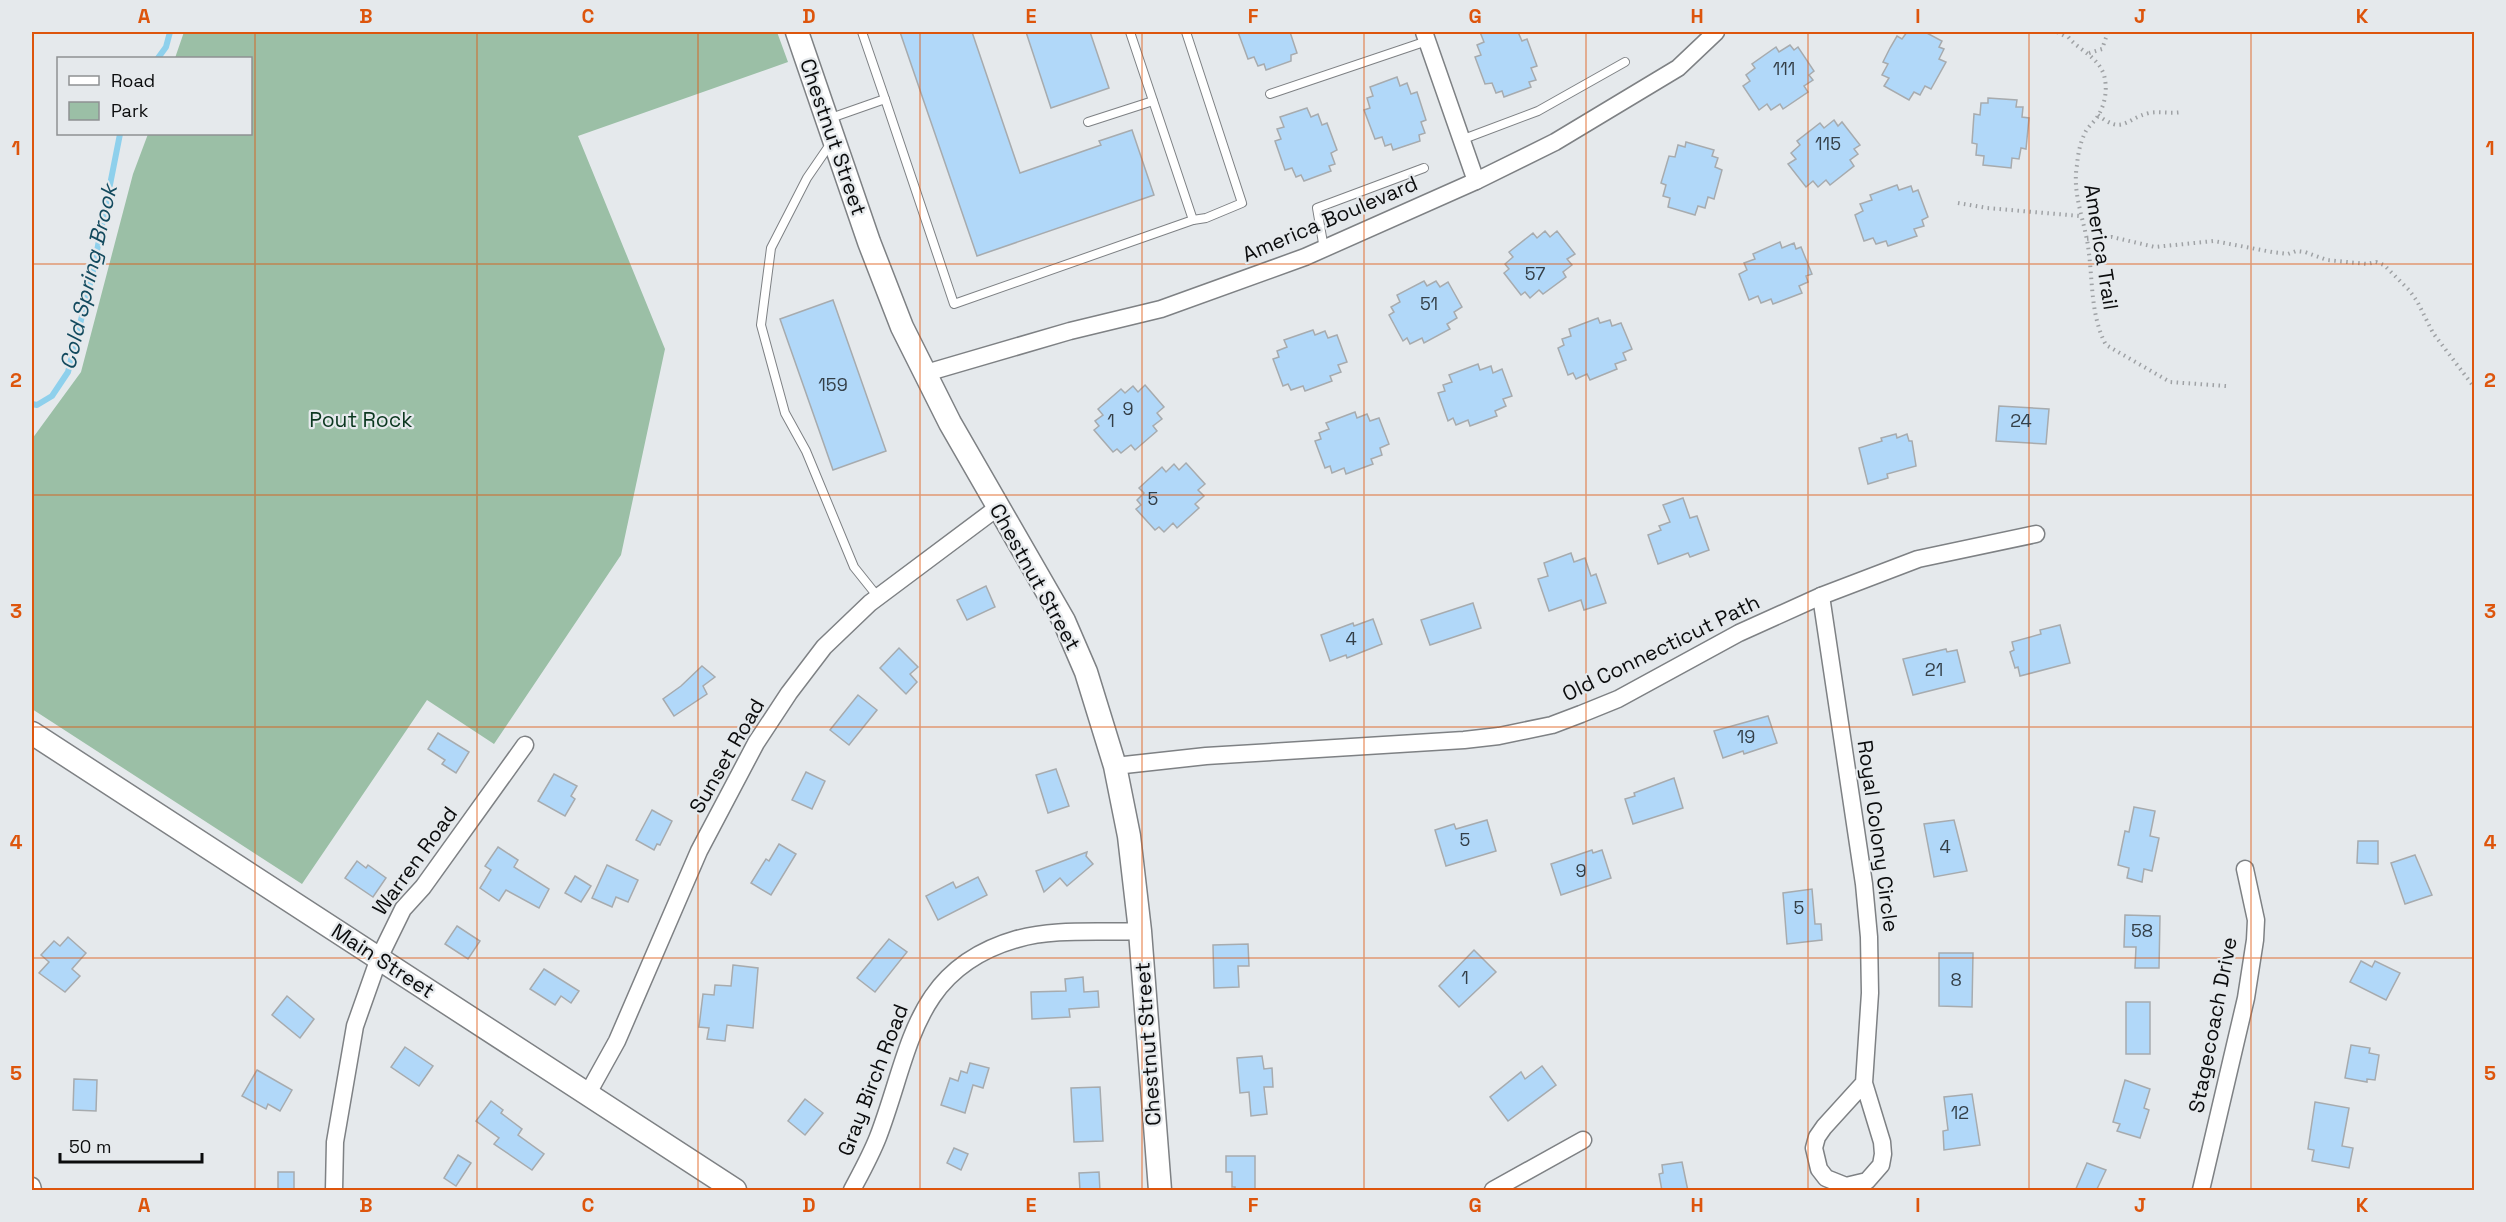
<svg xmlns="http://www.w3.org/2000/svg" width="2506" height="1222" viewBox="0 0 2506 1222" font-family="'Space Grotesk',sans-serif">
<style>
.green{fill:#9bbfa6}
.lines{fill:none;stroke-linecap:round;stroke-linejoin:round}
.stream{stroke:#8ed0ec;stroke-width:6}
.building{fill:#b1d8f9;stroke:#a7abae;stroke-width:1.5}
.lane-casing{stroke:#7e8184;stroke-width:10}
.street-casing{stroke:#7e8184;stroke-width:19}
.secondary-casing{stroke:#7e8184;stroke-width:25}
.path{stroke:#9fa2a5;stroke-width:4;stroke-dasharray:1.5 4.5;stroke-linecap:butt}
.lane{stroke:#fff;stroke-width:8}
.street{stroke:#fff;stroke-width:16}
.secondary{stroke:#fff;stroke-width:22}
.grid{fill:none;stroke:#dd550c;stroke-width:1.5;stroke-opacity:0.55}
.labels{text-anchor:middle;stroke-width:4.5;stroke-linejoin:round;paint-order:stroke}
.number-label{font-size:18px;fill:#343f48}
.street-label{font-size:21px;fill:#0b0c0d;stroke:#e5e9ec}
.park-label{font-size:21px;fill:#0b371f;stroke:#e5e9ec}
.water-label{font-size:22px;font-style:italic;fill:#134a5e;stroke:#e5e9ec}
.neatline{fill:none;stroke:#dd550c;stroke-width:2}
.grid-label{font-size:20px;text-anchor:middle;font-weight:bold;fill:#dd550c}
</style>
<rect width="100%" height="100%" fill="#e5e9ec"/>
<polygon class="green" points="184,32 777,32 788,62 578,136 665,349 621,555 494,744 427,700 302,884 32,709 32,439 81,372 133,174 148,134 250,134 250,58 175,58"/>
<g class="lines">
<g class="stream">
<polyline points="158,58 166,47 170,32"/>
<polyline points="32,404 37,405 52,396 68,372 92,276 120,134"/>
</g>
</g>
<g class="building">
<polygon points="900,32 972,32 1020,173 1101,145 1099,141 1132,130 1154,195 977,256"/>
<polygon points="1026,32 1090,32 1109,88 1051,108"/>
<polygon points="1238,32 1290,32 1297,53 1291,55 1291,61 1266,70 1264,64 1258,66 1254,57 1248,59"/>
<polygon points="1480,32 1518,32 1522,41 1527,39 1537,66 1531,68 1536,80 1529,82 1531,87 1504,97 1502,91 1496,93 1492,83 1485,84 1475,57 1481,55 1477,45 1484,42"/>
<polygon points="1907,32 1925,32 1942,41 1939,47 1944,49 1939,59 1946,62 1931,89 1925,86 1920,95 1914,92 1909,100 1884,86 1889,78 1882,75 1888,64 1883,62 1890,48 1897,36 1902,39"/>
<polygon points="1790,45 1794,50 1798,47 1814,71 1809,75 1813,80 1804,86 1808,92 1783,109 1780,104 1771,110 1767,104 1759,110 1743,86 1750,81 1746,75 1755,68 1752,64 1776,47 1779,52"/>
<polygon points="1397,77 1400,86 1407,83 1411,94 1417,92 1426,120 1421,122 1425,133 1419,135 1420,141 1393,150 1391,144 1385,146 1382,137 1375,139 1364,110 1370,108 1367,98 1373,96 1370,87"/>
<polygon points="1988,98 2017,100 2016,107 2023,107 2022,117 2029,118 2026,149 2021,148 2019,159 2012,158 2011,168 1983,165 1984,156 1976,155 1977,144 1972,143 1974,114 1980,115 1981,103 1988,103"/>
<polygon points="1307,108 1311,117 1318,114 1322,125 1327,123 1337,150 1331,153 1335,164 1329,166 1331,171 1304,181 1301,175 1296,177 1292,168 1285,170 1275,141 1281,139 1277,129 1284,127 1280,117"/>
<polygon points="1834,120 1838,126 1842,122 1860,145 1854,149 1858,154 1850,160 1854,166 1830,185 1826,180 1818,187 1813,181 1806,187 1788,164 1796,159 1791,153 1800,145 1797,141 1820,123 1824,128"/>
<polygon points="1686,142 1714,150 1712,156 1718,158 1715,167 1722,170 1714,199 1708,197 1705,208 1698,206 1695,215 1668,207 1670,198 1663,196 1666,185 1661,183 1669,156 1675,157 1678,145 1685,147"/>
<polygon points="1897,185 1899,190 1911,186 1913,192 1918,190 1928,217 1922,220 1924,226 1914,229 1917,236 1888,246 1886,241 1876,244 1873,238 1864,241 1855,215 1863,211 1860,204 1872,200 1870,195"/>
<polygon points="1545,231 1550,237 1557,231 1575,254 1567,259 1572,265 1563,272 1566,277 1543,294 1539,290 1530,298 1525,292 1521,295 1504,273 1509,269 1505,264 1513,257 1509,252 1533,233 1537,238"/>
<polygon points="1780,242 1782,248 1794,243 1796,249 1801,247 1812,274 1806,276 1808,282 1799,286 1802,293 1773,304 1771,299 1761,303 1758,296 1749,300 1739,274 1747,270 1744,263 1755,259 1753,254"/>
<polygon points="1424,281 1427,286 1436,281 1440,287 1448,282 1462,307 1454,312 1457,318 1447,324 1450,329 1424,343 1422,338 1410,344 1407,338 1403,341 1389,315 1394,312 1391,307 1400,302 1397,295"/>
<polygon points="833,300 886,451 833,470 780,319"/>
<polygon points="1598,318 1600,323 1610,320 1612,326 1621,323 1632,349 1623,353 1626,360 1615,364 1617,369 1590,380 1587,374 1576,379 1573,373 1568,375 1558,348 1564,345 1562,339 1571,336 1569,329"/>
<polygon points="1313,330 1315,335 1325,331 1328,338 1337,335 1347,362 1338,365 1341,372 1330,376 1332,381 1305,391 1303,386 1291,390 1288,384 1283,386 1273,359 1279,357 1277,351 1287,347 1284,340"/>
<polygon points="1478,364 1480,370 1491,366 1493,373 1502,369 1512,396 1503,399 1506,406 1495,411 1497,416 1470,426 1468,420 1456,425 1453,418 1448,421 1438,393 1445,391 1443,385 1452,382 1449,375"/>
<polygon points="1145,385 1164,407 1157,413 1162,419 1153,426 1157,431 1135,450 1131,445 1121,453 1117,449 1113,452 1094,430 1099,426 1095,421 1103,415 1098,409 1121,389 1125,393 1133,386 1138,392"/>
<polygon points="1999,406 2049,409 2046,444 1996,441"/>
<polygon points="1355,412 1357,418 1367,414 1370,421 1379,418 1389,444 1380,448 1382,455 1371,459 1373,464 1346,474 1344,468 1332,473 1330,466 1325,468 1315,441 1321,439 1319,433 1329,429 1326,423"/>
<polygon points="1896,434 1897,438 1907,434 1909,441 1912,441 1916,466 1887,474 1888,478 1868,484 1859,448 1882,441 1881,438"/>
<polygon points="1186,463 1205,484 1198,490 1204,496 1195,504 1199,508 1177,528 1173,523 1164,532 1159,527 1155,530 1136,509 1141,505 1137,500 1144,493 1139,488 1162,467 1166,472 1174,464 1179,470"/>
<polygon points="1683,498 1690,518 1697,516 1709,550 1690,557 1688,553 1658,564 1648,535 1661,530 1659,526 1670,522 1663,505"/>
<polygon points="1571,553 1574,562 1585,558 1591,576 1596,574 1606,603 1584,610 1581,600 1549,611 1538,579 1548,576 1544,563"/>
<polygon points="986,586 995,607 967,620 957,600"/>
<polygon points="1473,603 1481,628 1430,645 1421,620"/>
<polygon points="1373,619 1382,644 1347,658 1346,655 1330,661 1321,635 1353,623 1354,626"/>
<polygon points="2060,625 2070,663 2020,676 2018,667 2015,668 2010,652 2014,650 2012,642 2041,634 2040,630"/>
<polygon points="899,648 918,667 910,674 917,682 906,694 880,668"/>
<polygon points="1946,649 1947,652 1957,650 1965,682 1913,695 1903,659"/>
<polygon points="702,666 715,677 703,686 707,694 674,716 663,699 681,686"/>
<polygon points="858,695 877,710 849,745 830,730"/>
<polygon points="1768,716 1777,743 1744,754 1743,751 1723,758 1714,731"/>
<polygon points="438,733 469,752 456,773 442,764 445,760 428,749"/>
<polygon points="1056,769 1069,806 1048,813 1036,775"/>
<polygon points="806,772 825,781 812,809 792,800"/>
<polygon points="554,774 577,786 571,796 575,799 565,816 538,801"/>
<polygon points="1674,778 1683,808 1633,824 1625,799 1635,796 1634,793"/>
<polygon points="2134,807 2155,811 2150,836 2159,838 2152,871 2144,869 2142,882 2127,878 2129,868 2118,865 2125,831 2129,832"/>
<polygon points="652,810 672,821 660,845 657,844 654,850 636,840"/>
<polygon points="1487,820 1496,851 1446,866 1435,830 1454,824 1456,829"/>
<polygon points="1954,820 1967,871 1934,877 1924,824"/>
<polygon points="2358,841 2378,841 2378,864 2357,863"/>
<polygon points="779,844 796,854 771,895 751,883 766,859 769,861"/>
<polygon points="498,847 518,860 514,867 549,889 539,908 506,890 499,901 480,888 491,870 485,866"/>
<polygon points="1592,850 1593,853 1602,850 1611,878 1561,895 1551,864"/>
<polygon points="1087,852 1086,856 1093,864 1067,886 1060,878 1044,892 1036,871"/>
<polygon points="2415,855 2432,895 2405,904 2391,863"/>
<polygon points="357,861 366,868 368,865 386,878 373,897 345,878"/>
<polygon points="607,865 638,880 628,902 616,897 612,907 592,898"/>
<polygon points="575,876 591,886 581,902 565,893"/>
<polygon points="978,877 987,895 938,920 926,896 953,882 956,888"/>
<polygon points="1812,889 1815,924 1821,924 1822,940 1787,944 1783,893"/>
<polygon points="2125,915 2160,916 2159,968 2135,968 2136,947 2124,947"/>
<polygon points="457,926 480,941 468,959 445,944"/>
<polygon points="68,937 86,953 72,969 80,976 65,992 39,973 49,962 41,955 54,941 60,946"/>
<polygon points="889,939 907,952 875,992 857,978"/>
<polygon points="1248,944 1249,966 1238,966 1239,987 1214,988 1213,945"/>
<polygon points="1474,950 1496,972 1459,1007 1439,986"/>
<polygon points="1939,953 1973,953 1972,1007 1939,1006"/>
<polygon points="2361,961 2372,967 2375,961 2400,973 2386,1000 2350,982"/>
<polygon points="733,965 758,968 753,1028 727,1025 725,1041 707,1039 709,1028 699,1027 703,994 714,995 715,985 731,986"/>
<polygon points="544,969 579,991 571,1003 561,996 555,1005 530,989"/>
<polygon points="1083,977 1084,992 1098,991 1099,1007 1069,1009 1070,1017 1032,1019 1031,992 1066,991 1065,979"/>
<polygon points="287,996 314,1019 300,1038 272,1015"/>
<rect x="2126" y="1002" width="24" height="52"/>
<polygon points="2351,1045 2370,1048 2369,1053 2379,1055 2375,1080 2367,1079 2367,1082 2345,1078"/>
<polygon points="405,1047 433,1066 419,1086 391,1067"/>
<polygon points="1262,1056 1264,1069 1272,1068 1273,1087 1264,1087 1267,1114 1251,1116 1249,1092 1240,1093 1237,1058"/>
<polygon points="970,1063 989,1068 983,1088 973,1085 965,1113 941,1105 950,1078 958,1081 961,1071 967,1073"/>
<polygon points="1542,1066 1556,1085 1508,1121 1490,1097 1521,1072 1525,1079"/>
<polygon points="257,1070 292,1090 280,1111 268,1104 266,1109 242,1096"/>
<polygon points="74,1079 97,1080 96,1111 73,1110"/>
<polygon points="2125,1080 2150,1089 2144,1108 2149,1110 2140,1138 2117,1131 2120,1124 2113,1122"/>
<polygon points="1100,1087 1103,1141 1074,1142 1071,1088"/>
<polygon points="1972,1094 1980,1145 1944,1150 1943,1131 1948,1130 1944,1097"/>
<polygon points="805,1099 823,1113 805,1135 788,1121"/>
<polygon points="491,1101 503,1110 501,1113 522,1129 518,1135 544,1154 532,1170 494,1144 499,1138 476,1121"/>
<polygon points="2315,1102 2349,1108 2342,1146 2353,1148 2349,1168 2312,1161 2314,1150 2308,1149"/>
<polygon points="954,1148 968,1154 961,1170 947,1163"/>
<polygon points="458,1155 471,1163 456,1186 444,1178"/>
<polygon points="1226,1156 1255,1156 1255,1191 1235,1191 1235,1187 1232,1187 1232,1172 1226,1172"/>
<polygon points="1682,1162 1688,1191 1662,1191 1659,1174 1663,1173 1662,1165"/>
<polygon points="2087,1163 2106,1170 2096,1191 2075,1191"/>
<rect x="278" y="1172" width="16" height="19"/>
<polygon points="1099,1172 1100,1191 1080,1191 1079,1173"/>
</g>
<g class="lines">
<g class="lane-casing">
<g id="lane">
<polyline points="862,32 885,99"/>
<polyline points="1186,32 1242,203 1206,218 1193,220"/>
<polyline points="1270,94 1427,41"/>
<polyline points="828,119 885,99 954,304 1193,220 1130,32"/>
<polyline points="1088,122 1153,101"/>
<polyline points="1461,140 1538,111 1625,62"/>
<polyline points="831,143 807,178 771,248 761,325 785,413 806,451 854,567 878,597"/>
<polyline points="1324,249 1317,208 1424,168"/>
</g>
</g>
<g class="street-casing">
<g id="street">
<polyline points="1424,32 1476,181"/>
<polyline points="926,373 1070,331 1161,309 1305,257 1476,181 1555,142 1678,68 1716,32"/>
<polyline points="1821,596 1864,884 1869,937 1870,993 1864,1083 1824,1127 1817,1137 1814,1148 1819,1169 1826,1178 1846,1186 1867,1181 1881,1165 1883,1154 1882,1142 1864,1083"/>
<polyline points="1115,766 1206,756 1464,740 1499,736 1552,725 1581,714 1618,699 1739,633 1821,596 1918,559 2036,534"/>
<polyline points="587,1095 617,1041 699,851 756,743 789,693 824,647 870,603 997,508"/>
<polyline points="32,1186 33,1190"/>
<polyline points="334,1190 335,1142 355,1026 379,958 403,909 423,887 525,745"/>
<path d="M852,1190C861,1173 871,1155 878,1137C911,1051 912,969 1017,939C1055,928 1100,933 1140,931"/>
<polyline points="1493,1190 1583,1140"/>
<polyline points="2201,1190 2246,998 2255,940 2256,920 2245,869"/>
</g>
</g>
<g class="secondary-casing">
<g id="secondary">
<polyline points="797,32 869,242 902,327 950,423 1064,621 1086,672 1115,766 1129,836 1140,931 1160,1190"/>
<polyline points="32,733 735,1190"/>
</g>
</g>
<g class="path">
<polyline points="2057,32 2067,37"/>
<path d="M2065,32C2074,49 2097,54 2104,75C2108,90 2105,106 2096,119C2092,124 2087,128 2085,133C2080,143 2078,154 2077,165C2072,193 2084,219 2088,246C2093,279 2090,315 2106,345L2170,382L2226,386"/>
<polyline points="2089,53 2102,49 2108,32"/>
<path d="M2098,115C2123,135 2125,119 2149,113C2160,111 2170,114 2182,112"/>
<polyline points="1958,203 1987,208 2080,216"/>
<polyline points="2087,239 2112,237 2155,247 2214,241 2272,252 2288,254 2296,251 2305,252 2327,260 2367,264 2376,262 2384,265 2409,290 2417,301 2433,333 2474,387"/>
</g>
<use href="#lane" class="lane"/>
<use href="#street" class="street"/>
<use href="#secondary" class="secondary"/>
</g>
<path class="grid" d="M255,32V1190M477,32V1190M698,32V1190M920,32V1190M1142,32V1190M1364,32V1190M1586,32V1190M1808,32V1190M2029,32V1190M2251,32V1190M32,264H2474M32,495H2474M32,727H2474M32,958H2474"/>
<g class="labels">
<g class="number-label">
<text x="1784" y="75">111</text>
<text x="1828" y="150">115</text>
<text x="1535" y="280">57</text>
<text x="1429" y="310">51</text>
<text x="833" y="391">159</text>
<text x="1128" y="415">9</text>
<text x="1111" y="427">1</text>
<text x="2021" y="427">24</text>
<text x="1153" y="505">5</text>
<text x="1351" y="645">4</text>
<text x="1934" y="676">21</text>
<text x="1746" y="743">19</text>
<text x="1465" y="846">5</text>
<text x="1945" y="853">4</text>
<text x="1581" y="877">9</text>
<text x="1799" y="914">5</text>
<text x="2142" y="937">58</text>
<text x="1465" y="984">1</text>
<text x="1956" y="986">8</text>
<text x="1960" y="1119">12</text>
</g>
<g class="street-label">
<text transform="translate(833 137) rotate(71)" y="7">Chestnut Street</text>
<text transform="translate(1330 219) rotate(-23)" y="7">America Boulevard</text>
<text transform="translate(2101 247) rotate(81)" y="7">America Trail</text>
<text transform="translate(1035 577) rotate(61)" y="7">Chestnut Street</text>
<text transform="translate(1661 648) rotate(-26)" y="7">Old Connecticut Path</text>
<text transform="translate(727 756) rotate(-60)" y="7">Sunset Road</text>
<text transform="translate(1878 836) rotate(82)" y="7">Royal Colony Circle</text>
<text transform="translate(415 861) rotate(-54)" y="7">Warren Road</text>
<text transform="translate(383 961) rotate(33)" y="7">Main Street</text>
<text transform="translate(2213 1025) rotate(-79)" y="7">Stagecoach Drive</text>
<text transform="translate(1148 1044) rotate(-94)" y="7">Chestnut Street</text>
<text transform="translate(873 1080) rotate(-69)" y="7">Gray Birch Road</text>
</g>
<g class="park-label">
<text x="361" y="427">Pout Rock</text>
</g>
<g class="water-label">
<text transform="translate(88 277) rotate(-77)" y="8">Cold Spring Brook</text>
</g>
</g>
<rect width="2506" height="1222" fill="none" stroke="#e5e9ec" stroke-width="66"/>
<rect x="57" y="57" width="195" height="78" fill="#e5e9ec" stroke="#8e9193" stroke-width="1.5"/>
<rect x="69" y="76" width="30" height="9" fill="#ffffff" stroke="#8e9193" stroke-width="1.5"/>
<text x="111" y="87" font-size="18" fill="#0b0c0d">Road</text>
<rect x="69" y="102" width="30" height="18" fill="#9bbfa6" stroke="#8e9193" stroke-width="1.5"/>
<text x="111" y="117" font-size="18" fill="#0b0c0d">Park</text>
<path d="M60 1153v9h142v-9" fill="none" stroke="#0b0c0d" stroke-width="3"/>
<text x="69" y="1153" font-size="18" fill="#0b0c0d" stroke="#e5e9ec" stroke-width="4.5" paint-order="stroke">50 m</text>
<rect x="33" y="33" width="2440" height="1156" class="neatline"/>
<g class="grid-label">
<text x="144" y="23">A</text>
<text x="366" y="23">B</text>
<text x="588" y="23">C</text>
<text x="809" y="23">D</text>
<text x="1031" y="23">E</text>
<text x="1253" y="23">F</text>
<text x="1475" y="23">G</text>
<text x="1697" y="23">H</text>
<text x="1918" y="23">I</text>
<text x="2140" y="23">J</text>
<text x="2362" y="23">K</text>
<text x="16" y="155">1</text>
<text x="2490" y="155">1</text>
<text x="16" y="387">2</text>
<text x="2490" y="387">2</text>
<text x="16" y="618">3</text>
<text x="2490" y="618">3</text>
<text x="16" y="849">4</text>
<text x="2490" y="849">4</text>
<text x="16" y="1080">5</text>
<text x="2490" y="1080">5</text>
<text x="144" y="1212">A</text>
<text x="366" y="1212">B</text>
<text x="588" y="1212">C</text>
<text x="809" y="1212">D</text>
<text x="1031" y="1212">E</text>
<text x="1253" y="1212">F</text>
<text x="1475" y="1212">G</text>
<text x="1697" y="1212">H</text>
<text x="1918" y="1212">I</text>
<text x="2140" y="1212">J</text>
<text x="2362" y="1212">K</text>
</g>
</svg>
